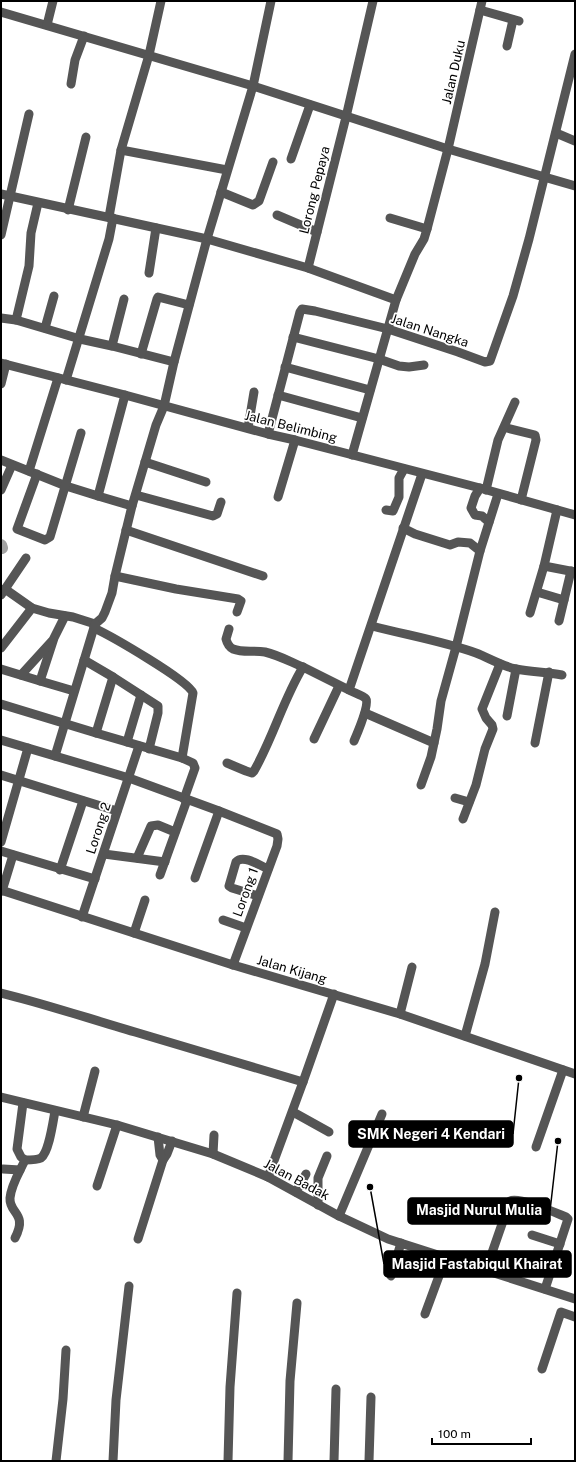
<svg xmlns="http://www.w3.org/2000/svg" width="576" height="1462" viewBox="0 0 576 1462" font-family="'Public Sans',sans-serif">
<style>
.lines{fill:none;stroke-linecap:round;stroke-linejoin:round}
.river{stroke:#a3a3a3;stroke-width:12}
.minor{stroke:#555;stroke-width:9}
.labels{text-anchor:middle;stroke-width:3.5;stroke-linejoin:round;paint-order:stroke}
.street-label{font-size:13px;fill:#000;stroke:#fff}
.leader{fill:none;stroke:#000;stroke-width:1.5}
.callout-dot{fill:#000;stroke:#fff;stroke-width:1.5}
.callout{fill:#000;stroke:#000;stroke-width:1.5}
.callout-label{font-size:14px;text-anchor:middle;font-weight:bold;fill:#fff}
</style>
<rect width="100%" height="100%" fill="#fff"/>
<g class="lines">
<polyline class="river" points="1,545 2,548"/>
<g class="minor">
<polyline points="480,10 519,21"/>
<polyline points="1,12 253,86 448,149 575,186"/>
<polyline points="47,25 53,1"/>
<polyline points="507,46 513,20"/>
<polyline points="71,84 75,60 84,36"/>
<polyline points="556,133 575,141"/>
<polyline points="121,150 227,170"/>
<polyline points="291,159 310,105"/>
<polyline points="221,192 253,205 259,201 273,162"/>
<polyline points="1,194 207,239 308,268 396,300"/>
<polyline points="38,203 31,233 29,266 16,320 80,339 112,346 174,362"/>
<polyline points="68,210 86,137"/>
<polyline points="277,215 317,232"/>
<polyline points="109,217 121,150 149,55 161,1"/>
<polyline points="390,218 427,229"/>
<polyline points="1,235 29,114"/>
<polyline points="308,268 346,117 373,1"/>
<polyline points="149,273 156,228"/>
<polyline points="1,318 16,320"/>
<polyline points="45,328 54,296"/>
<polyline points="293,337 379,359 399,366 409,367 424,365"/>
<polyline points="112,346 124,299"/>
<polyline points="141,354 157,299 158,297 189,305"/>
<polyline points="1,363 125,395 268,434 295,440 480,488 575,515"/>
<polyline points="285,367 370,390"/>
<polyline points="66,380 109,239 113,218"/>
<polyline points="1,384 6,364"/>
<polyline points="125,395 98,496 132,506"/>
<polyline points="278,395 362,418"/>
<polyline points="248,428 254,392"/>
<polyline points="507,428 535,435 536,440 521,500"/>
<polyline points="268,434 300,312 302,309 315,311 388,329 458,352 485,362 490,361 513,296 529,239 575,54"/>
<polyline points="352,455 396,300 415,254 424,239 427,229 448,149 482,1"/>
<polyline points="1,460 66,486 98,496"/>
<polyline points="145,462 206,482"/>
<polyline points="29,471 58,378"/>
<polyline points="37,474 17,529 45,540 50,537 81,433"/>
<polyline points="480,488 475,496 471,508 475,515 482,516 489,522"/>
<polyline points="1,490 12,465"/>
<polyline points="486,490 498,440 515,402"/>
<polyline points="136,495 213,516 217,514 221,502"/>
<polyline points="278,497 295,440"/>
<polyline points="386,510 393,511 399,497 399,478 404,469"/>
<polyline points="403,528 415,534 450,545 458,542 470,543 480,551"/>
<polyline points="126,530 263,576"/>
<polyline points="544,566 575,572"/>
<polyline points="115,576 176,589 238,599 241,601 237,612"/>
<polyline points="5,589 32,608 49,613 73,617 95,624 102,618 105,612 112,593 115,576 132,506 156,425 164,406 174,362 207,239 253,86 271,1"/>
<polyline points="537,592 564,600"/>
<polyline points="1,595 26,558"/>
<polyline points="530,613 544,566 557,510"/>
<polyline points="559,621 571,571"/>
<path d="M372,626C406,635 442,641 476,653C489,658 502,666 516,669C531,672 546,672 562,675"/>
<path d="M94,628C111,636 188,680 193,693L182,758"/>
<path d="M229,629L226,639C227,643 229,647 233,649C243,653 254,650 265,652C278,655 291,662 303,667"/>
<polyline points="1,648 32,608"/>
<polyline points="84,660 113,677 158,706 158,713 149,749"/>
<polyline points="1,669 40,681 54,638 65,616"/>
<polyline points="21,675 52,641"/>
<polyline points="40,681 74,691"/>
<path d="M349,690C354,693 363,695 366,699C370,704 357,734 354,741"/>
<polyline points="1,704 96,733 113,677"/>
<polyline points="365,713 434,743"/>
<polyline points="507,716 516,669"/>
<polyline points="96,733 182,758 193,763 195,768 184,799"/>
<polyline points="314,739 339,686"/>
<polyline points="1,740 129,778 219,811 277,834 278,839 277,846 233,965"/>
<polyline points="127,742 141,695"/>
<polyline points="535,743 549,672"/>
<polyline points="55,756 95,624"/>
<path d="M227,763L246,771L252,773L254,771C273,738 283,700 303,667L349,690L422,474"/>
<polyline points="1,775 117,811"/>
<polyline points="421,785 431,757 437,729 441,701 456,647 480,551 498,494"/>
<polyline points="455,798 469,802"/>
<polyline points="463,819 476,785 485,749 493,729 492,725 486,718 482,709 500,664"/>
<polyline points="1,842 28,748"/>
<polyline points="1,851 95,879"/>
<polyline points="104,854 165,862"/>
<polyline points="137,858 151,826 158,825 175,832"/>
<polyline points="60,870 83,801"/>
<polyline points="160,875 187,800"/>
<polyline points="195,878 219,811"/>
<polyline points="1,890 233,965 400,1014 575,1074"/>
<polyline points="2,891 13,855"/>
<path d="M258,896L232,888L229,886L236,862C243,854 259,865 268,869"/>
<polyline points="82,917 139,746"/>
<polyline points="223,920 246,928"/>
<polyline points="134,933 145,900"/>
<path d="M1,993C46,1004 90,1019 135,1032C191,1049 247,1065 303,1082L268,1177"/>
<polyline points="400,1014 412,967"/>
<polyline points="465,1036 485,964 495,912"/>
<polyline points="303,1082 334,994"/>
<polyline points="1,1097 117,1125 213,1154 268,1177 339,1216 388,1239 575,1299"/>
<polyline points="293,1112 329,1132"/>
<polyline points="83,1117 95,1071"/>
<polyline points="536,1147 563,1070"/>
<polyline points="213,1154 214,1135"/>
<path d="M25,1160C30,1160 37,1160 41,1158C49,1152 53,1122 55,1111"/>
<polyline points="163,1160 167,1154 172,1141"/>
<polyline points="3,1169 20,1170"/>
<polyline points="97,1186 117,1125"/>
<polyline points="296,1192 306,1174"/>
<polyline points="318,1205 318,1178 327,1156"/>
<polyline points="339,1216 382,1114"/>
<polyline points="532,1235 560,1244"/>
<path d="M15,1238C28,1213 9,1214 10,1198C11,1185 20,1171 25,1160L21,1157L17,1149L23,1103"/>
<polyline points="138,1239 163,1160 160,1155 158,1137"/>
<path d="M486,1270L510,1201C518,1196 556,1213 566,1217L568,1219L545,1289"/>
<polyline points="391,1276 401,1243"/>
<polyline points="425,1314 446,1257"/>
<polyline points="542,1369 561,1312 575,1317"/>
<polyline points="56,1461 63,1399 66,1350"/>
<polyline points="113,1461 116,1400 129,1286"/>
<polyline points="228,1461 230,1387 237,1293"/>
<polyline points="288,1461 290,1381 297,1303"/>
<polyline points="334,1461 336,1389"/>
<polyline points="369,1461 371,1397"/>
</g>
</g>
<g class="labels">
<g class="street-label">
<text transform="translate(453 72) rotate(-77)" y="5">Jalan Duku</text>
<text transform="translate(314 190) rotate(-76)" y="5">Lorong Pepaya</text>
<text transform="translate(430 330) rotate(18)" y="5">Jalan Nangka</text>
<text transform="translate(291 426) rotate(14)" y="5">Jalan Belimbing</text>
<text transform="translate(98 828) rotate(-72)" y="5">Lorong 2</text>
<text transform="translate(245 892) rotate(-70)" y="5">Lorong 1</text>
<text transform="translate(292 969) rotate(16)" y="5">Jalan Kijang</text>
<text transform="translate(297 1179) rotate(28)" y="5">Jalan Badak</text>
</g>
</g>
<path class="leader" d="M519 1078L513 1134M558 1141L550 1211M370 1187L384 1264"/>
<g class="callout-dot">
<circle cx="519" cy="1078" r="4"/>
<circle cx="558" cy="1141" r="4"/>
<circle cx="370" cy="1187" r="4"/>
</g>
<g class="callout">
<rect x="349" y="1121" width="164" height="26" rx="4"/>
<rect x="408" y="1198" width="142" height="26" rx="4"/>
<rect x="384" y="1251" width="187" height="26" rx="4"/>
</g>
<g class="callout-label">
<text x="431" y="1139">SMK Negeri 4 Kendari</text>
<text x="479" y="1215">Masjid Nurul Mulia</text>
<text x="477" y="1269">Masjid Fastabiqul Khairat</text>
</g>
<rect width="576" height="1462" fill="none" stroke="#000000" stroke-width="4"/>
<path d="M432 1438v6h99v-6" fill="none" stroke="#000000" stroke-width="2"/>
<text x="438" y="1438" font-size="12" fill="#000000" stroke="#ffffff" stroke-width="3" paint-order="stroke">100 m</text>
</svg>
